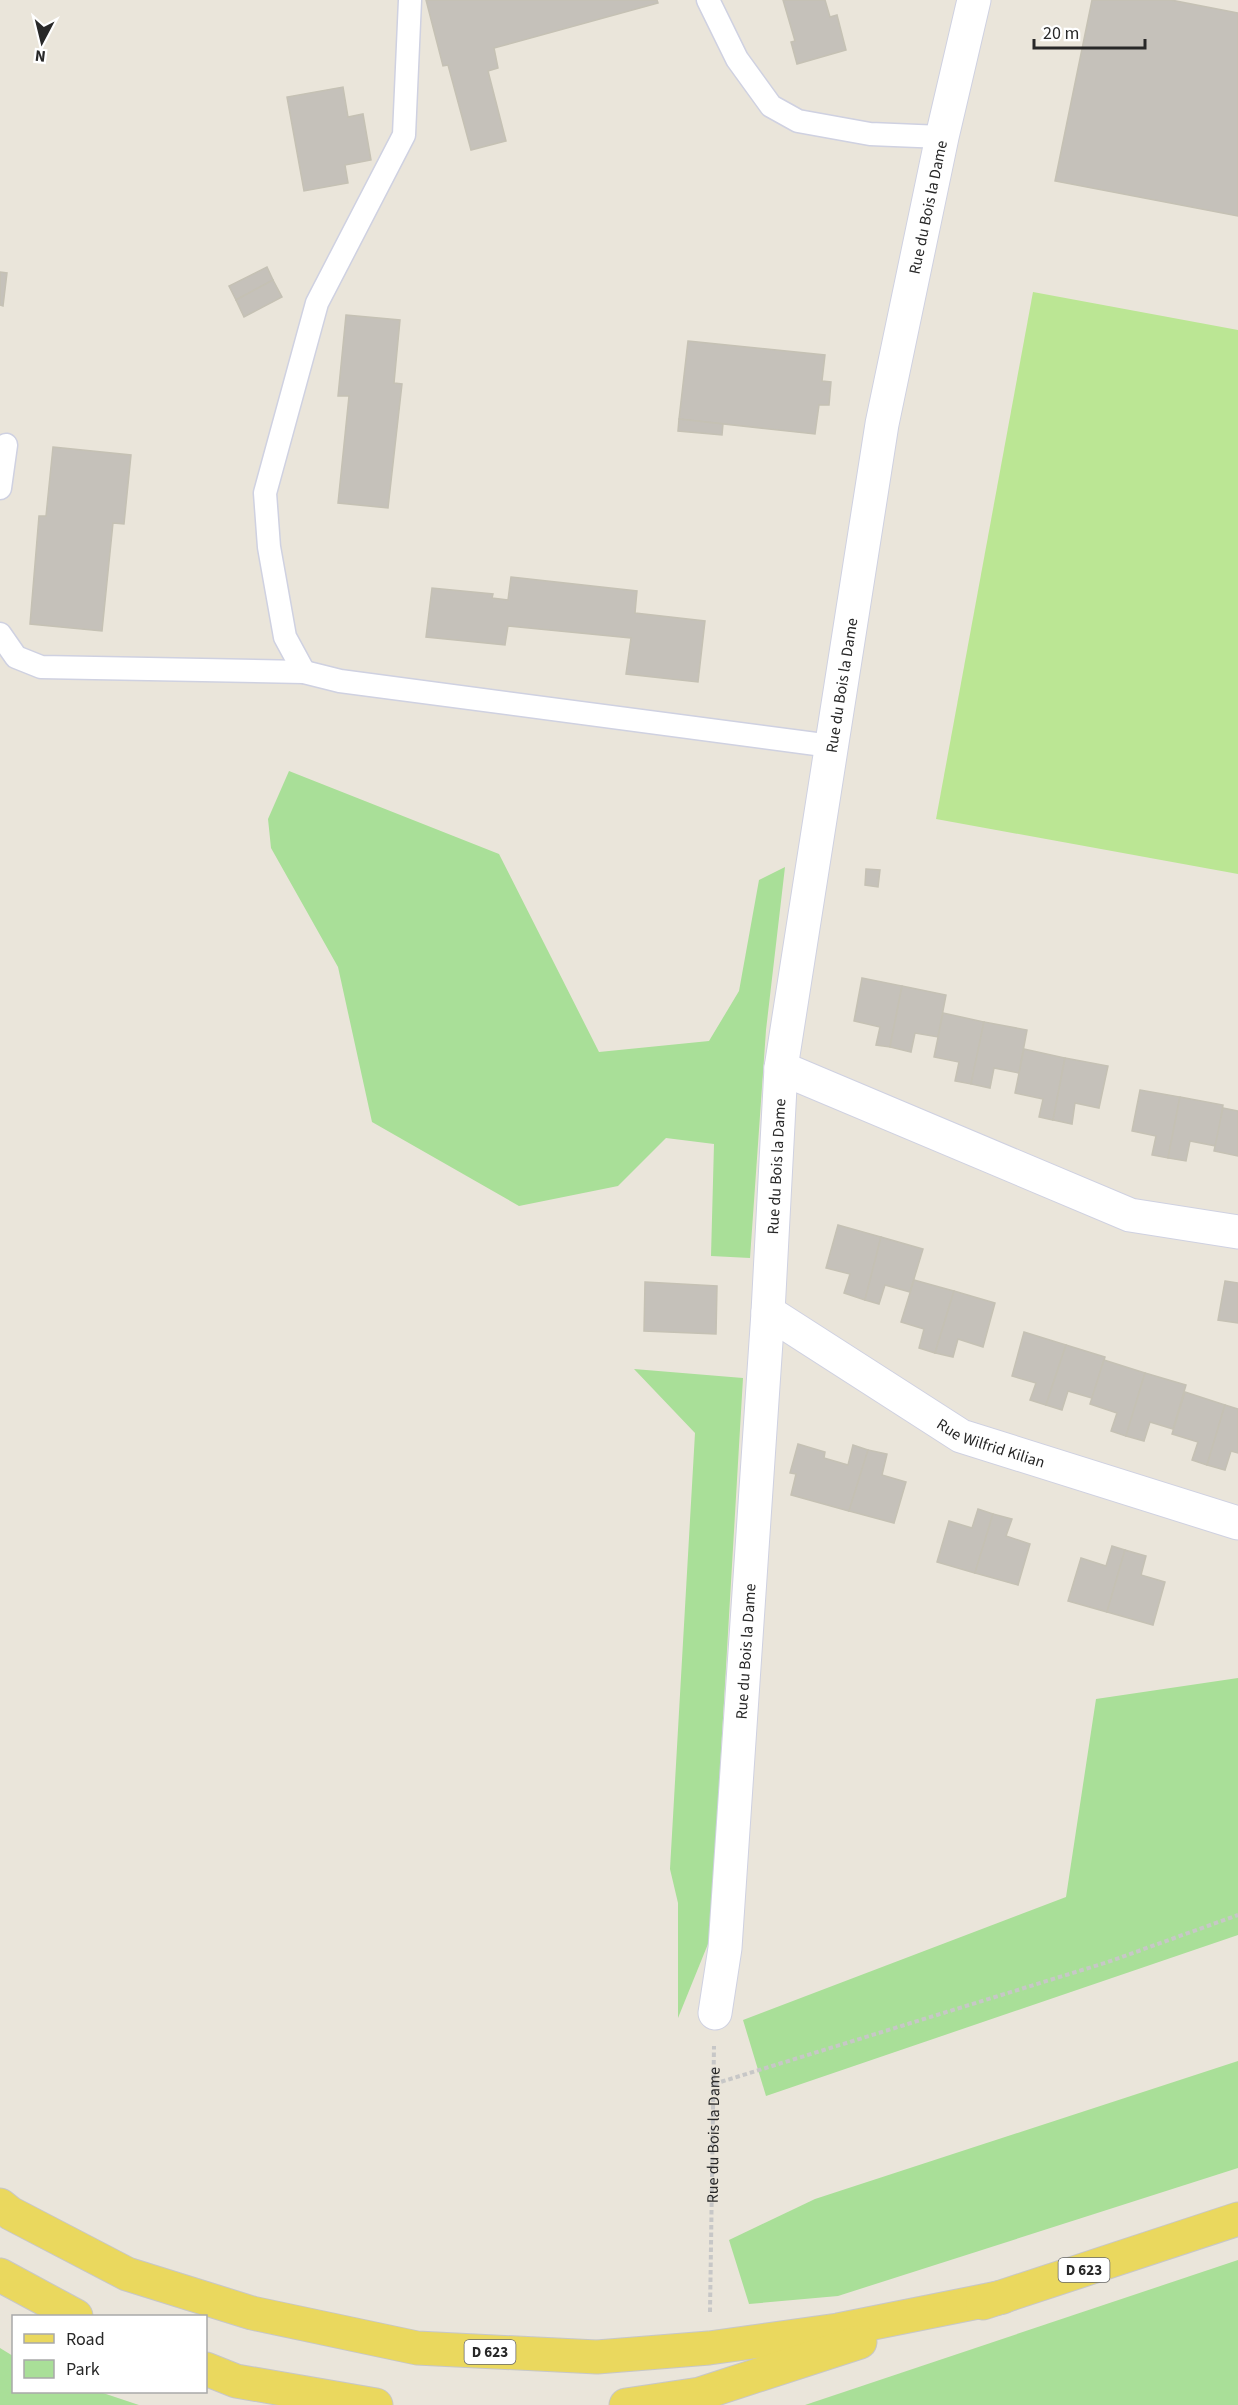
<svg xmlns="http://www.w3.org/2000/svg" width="1238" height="2405" viewBox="0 0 1238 2405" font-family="'Source Sans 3',sans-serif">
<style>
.green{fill:#a9df98}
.pitch{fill:#bbe694}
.building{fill:#c5c1ba;stroke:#c5c1b4;stroke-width:1.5}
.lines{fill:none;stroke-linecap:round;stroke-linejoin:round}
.service-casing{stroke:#cfd1e1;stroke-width:25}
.minor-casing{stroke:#cfd1e1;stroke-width:35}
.primary-casing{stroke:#c7c7c7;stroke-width:35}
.path{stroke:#c7c7c7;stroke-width:4;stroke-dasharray:4.5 3;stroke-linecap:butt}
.service{stroke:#fff;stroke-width:22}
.minor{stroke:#fff;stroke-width:33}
.primary{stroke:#ead85e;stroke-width:33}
.labels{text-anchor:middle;stroke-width:4.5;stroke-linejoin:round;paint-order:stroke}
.shield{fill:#fff;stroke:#686868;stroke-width:1.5}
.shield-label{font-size:15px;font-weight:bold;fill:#282828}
.street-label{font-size:16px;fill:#282828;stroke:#fff}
</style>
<rect width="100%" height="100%" fill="#eae5da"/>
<g class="green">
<polygon points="289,771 499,854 599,1052 709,1041 739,991 759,880 785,867 766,1030 750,1258 711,1256 714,1144 666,1138 618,1186 519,1206 372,1122 338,967 271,848 268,819"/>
<polygon points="634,1369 743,1378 710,1939 678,2018 678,1903 670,1869 695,1433"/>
<polygon points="1238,1678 1238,1935 766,2096 743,2020 1066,1897 1096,1699"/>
<polygon points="1238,2061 1238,2168 838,2296 749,2304 729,2240 815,2199"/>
<polygon points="1238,2260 1238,2405 805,2405"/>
<polygon points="0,2348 13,2356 14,2392 100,2392 139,2405 0,2405"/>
</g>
<polygon class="pitch" points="1033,292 1238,330 1238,874 936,819"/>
<g class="building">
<polygon points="426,0 657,0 658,3 494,48 498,68 488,71 506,141 471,150 448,65 443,66"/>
<polygon points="783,0 825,0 830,17 837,15 846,50 797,64 791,42 795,41"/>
<polygon points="1092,0 1171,0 1238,13 1238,216 1055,181"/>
<polygon points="343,87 348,117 363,114 371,160 345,165 348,183 304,191 287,97"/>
<polygon points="267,267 273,280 236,300 229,286"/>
<polygon points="0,272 7,273 3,306 0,305"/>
<polygon points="273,280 282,297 244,317 236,300"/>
<polygon points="346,315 400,320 394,383 402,384 388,508 338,503 349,396 338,396"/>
<polygon points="688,341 825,355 822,381 831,382 829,405 819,405 815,434 679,419"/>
<polygon points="679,419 723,424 722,435 678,431"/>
<polygon points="53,447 131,455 124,524 113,523 102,631 30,624 39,516 46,516"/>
<polygon points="511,577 637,591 635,613 705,621 698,682 626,674 631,638 508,626 505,645 426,637 432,588 493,594 492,598 508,600"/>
<polygon points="866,869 880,870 878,887 865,885"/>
<polygon points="862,978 902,986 890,1047 876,1045 880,1027 854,1021"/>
<polygon points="902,986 946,995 938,1037 915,1033 911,1052 890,1047"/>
<polygon points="943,1013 984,1022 971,1084 955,1081 959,1062 934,1057"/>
<polygon points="984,1022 1027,1030 1019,1073 994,1068 990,1088 971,1084"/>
<polygon points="1024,1049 1065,1058 1053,1120 1039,1117 1043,1099 1015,1093"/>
<polygon points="1065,1058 1108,1066 1099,1108 1075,1103 1072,1124 1053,1120"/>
<polygon points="1140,1090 1180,1097 1168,1158 1152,1155 1156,1136 1132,1131"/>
<polygon points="1180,1097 1223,1105 1216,1146 1190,1141 1186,1161 1168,1158"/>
<polygon points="1223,1108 1238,1111 1238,1156 1214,1151"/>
<polygon points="838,1225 881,1237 865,1300 844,1293 850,1274 826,1268"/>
<polygon points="881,1237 923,1249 910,1292 885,1285 879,1304 865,1300"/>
<polygon points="914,1280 954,1291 935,1353 919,1348 924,1329 901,1322"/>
<polygon points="1225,1281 1238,1283 1238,1323 1218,1320"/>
<polygon points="645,1282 717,1286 716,1334 644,1331"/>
<polygon points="954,1291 995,1303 983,1347 958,1339 953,1357 935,1353"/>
<polygon points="1024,1332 1066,1345 1046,1405 1030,1400 1036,1383 1012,1376"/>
<polygon points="1066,1345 1105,1357 1092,1398 1068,1391 1062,1410 1046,1405"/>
<polygon points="1104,1360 1145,1373 1126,1436 1111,1431 1117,1413 1090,1404"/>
<polygon points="1145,1373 1186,1385 1173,1429 1150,1422 1144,1441 1126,1436"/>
<polygon points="1185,1392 1225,1405 1207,1465 1192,1460 1198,1442 1172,1434"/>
<polygon points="1225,1405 1238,1409 1238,1453 1231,1451 1225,1470 1207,1465"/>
<polygon points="798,1444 825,1452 824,1458 848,1465 853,1445 868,1450 849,1511 791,1495 796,1474 790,1473"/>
<polygon points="868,1450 887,1454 882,1475 906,1482 894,1523 849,1511"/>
<polygon points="978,1509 993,1514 975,1573 937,1562 949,1521 972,1528"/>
<polygon points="993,1514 1012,1519 1006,1536 1030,1544 1018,1585 975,1573"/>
<polygon points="1112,1546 1125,1550 1107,1612 1068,1601 1081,1558 1106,1566"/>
<polygon points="1125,1550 1146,1556 1141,1575 1165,1582 1153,1625 1107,1612"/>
</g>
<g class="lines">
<g class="service-casing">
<g id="service">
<polyline points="708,0 737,59 771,106 798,121 870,134 942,137"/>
<polyline points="0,488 6,445"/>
<polyline points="0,634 16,657 41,667 304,672 340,681 831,746"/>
<polyline points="304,672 285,637 269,547 265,493 317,303 404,135 410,0"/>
</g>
</g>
<g class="minor-casing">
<g id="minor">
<polyline points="781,1068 1130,1215 1238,1232"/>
<path id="s2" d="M768,1312L961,1436L1238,1523"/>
<path id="s3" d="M715,2013L725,1948L768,1312L781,1068L882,424L942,137L974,0"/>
</g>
</g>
<g class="primary-casing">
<g id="primary">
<polyline points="0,2205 10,2213 127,2274 252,2313 417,2348 597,2357 709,2348 838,2330 1003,2297"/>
<polyline points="0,2275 76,2316"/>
<polyline points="983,2303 1238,2219"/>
<polyline points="206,2369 236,2381 376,2405"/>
<polyline points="626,2405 700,2394 860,2342"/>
</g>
</g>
<g class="path">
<polyline points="714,2084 1108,1962 1238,1915"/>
<path id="s1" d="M710,2312L714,2046"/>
</g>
<use href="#service" class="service"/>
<use href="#minor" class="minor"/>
<use href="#primary" class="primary"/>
</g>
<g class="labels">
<g class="shield">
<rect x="1058.5" y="2258" width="51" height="24" rx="4.5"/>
<rect x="464.5" y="2340" width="51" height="24" rx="4.5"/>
</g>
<g class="shield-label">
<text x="1084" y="2275">D 623</text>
<text x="490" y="2357">D 623</text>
</g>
<g class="street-label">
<text dy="6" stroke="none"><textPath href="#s3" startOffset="1821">Rue du Bois la Dame</textPath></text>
<text dy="6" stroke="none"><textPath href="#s3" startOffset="1335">Rue du Bois la Dame</textPath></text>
<text dy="6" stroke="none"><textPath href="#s3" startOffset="849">Rue du Bois la Dame</textPath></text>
<text dy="6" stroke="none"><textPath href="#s2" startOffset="260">Rue Wilfrid Kilian</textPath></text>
<text dy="6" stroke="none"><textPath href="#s3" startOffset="363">Rue du Bois la Dame</textPath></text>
<text dy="6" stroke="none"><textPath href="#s1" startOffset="177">Rue du Bois la Dame</textPath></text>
</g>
</g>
<rect x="12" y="2315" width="195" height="78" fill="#ffffff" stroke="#a9a9a9" stroke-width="1.5"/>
<rect x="24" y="2334" width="30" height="9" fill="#ead85e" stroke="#a9a9a9" stroke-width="1.5"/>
<text x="66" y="2345" font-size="18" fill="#282828">Road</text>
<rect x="24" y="2360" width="30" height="18" fill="#a9df98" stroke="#a9a9a9" stroke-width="1.5"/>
<text x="66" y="2375" font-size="18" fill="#282828">Park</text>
<g transform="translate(42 42) rotate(187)" stroke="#ffffff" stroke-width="4.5" paint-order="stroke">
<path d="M0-4.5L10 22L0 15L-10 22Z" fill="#282828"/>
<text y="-9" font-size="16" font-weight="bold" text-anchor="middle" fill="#282828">N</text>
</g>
<path d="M1034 39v9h111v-9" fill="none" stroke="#282828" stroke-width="3"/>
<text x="1043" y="39" font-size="18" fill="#282828" stroke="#ffffff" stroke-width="4.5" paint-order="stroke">20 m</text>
</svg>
